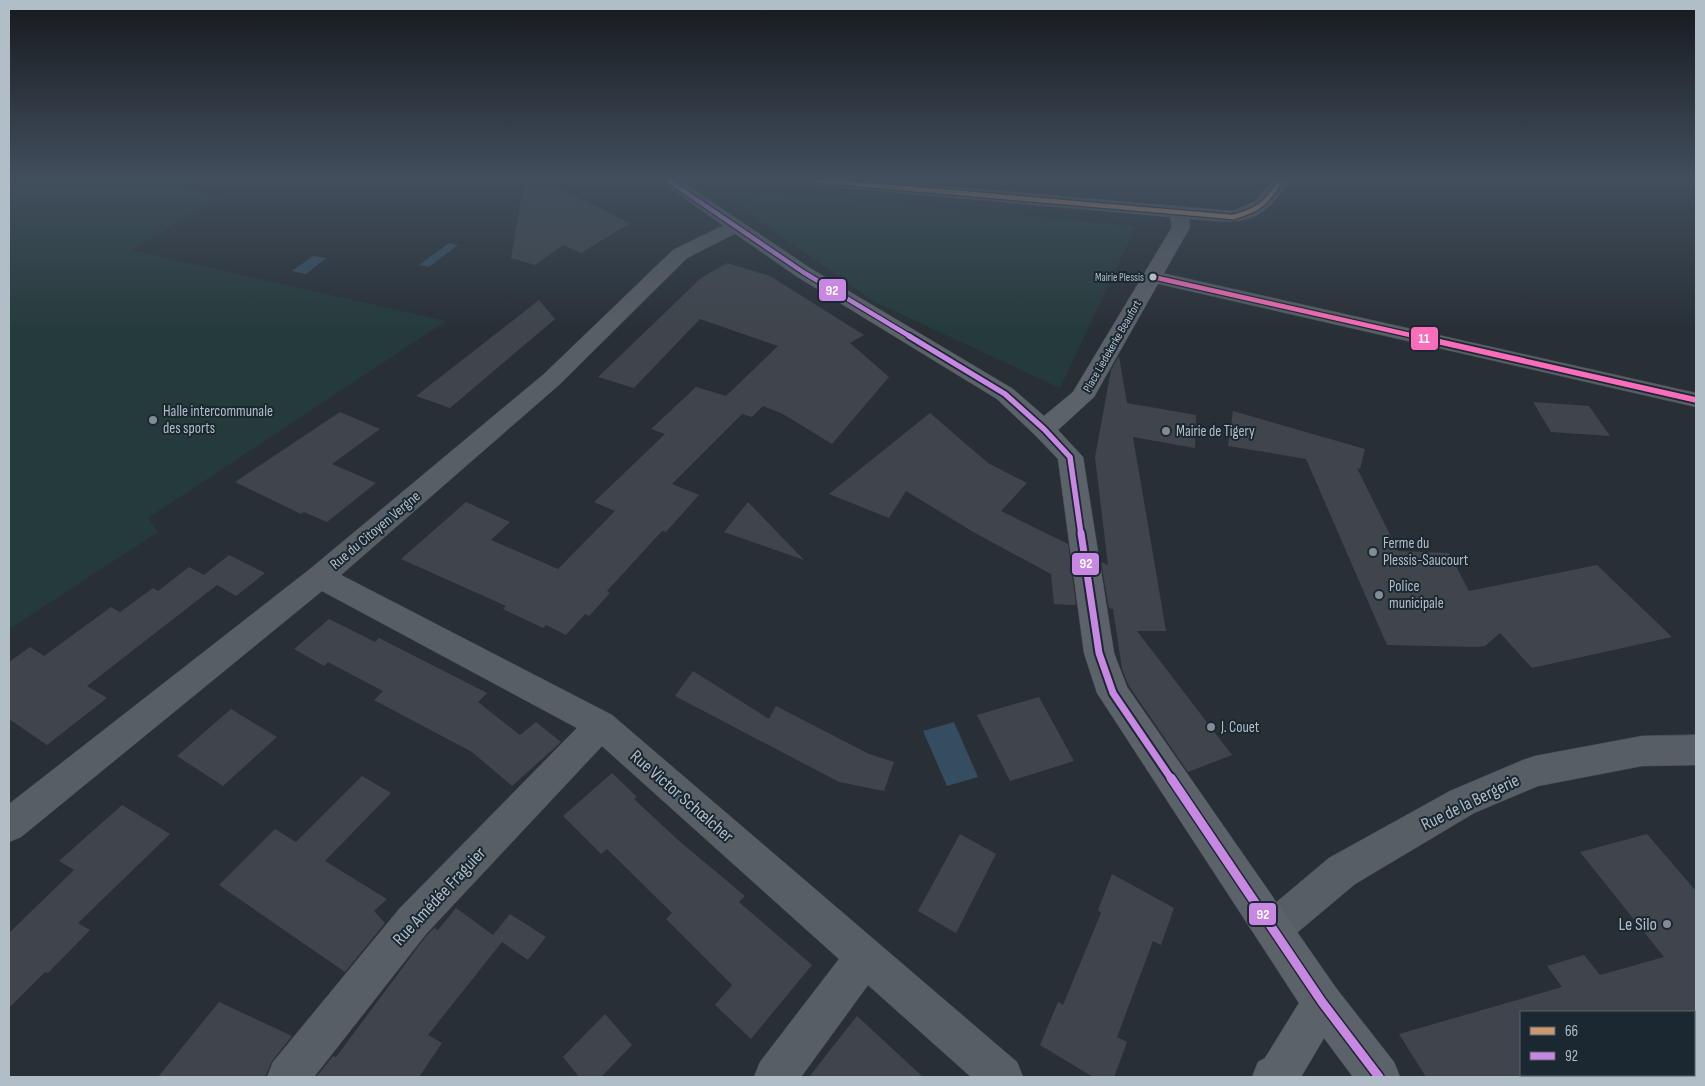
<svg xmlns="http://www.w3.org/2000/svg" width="1705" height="1086" viewBox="0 0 1705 1086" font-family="'Sofia Sans Condensed',sans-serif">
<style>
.green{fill:#253b3b}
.water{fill:#344d60}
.building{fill:#3f454b}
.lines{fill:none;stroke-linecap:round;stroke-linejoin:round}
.street-casing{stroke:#464c51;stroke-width:1}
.secondary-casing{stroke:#464c51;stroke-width:1}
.street{fill:#585f64;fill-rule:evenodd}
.secondary{fill:#5c6269;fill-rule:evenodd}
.bus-1-casing{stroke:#1b2831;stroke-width:7}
.bus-2-far3-casing{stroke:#1b2831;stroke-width:7}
.bus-2-far2-casing{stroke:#1b2831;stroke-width:9}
.bus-2-far1-casing{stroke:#1b2831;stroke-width:11}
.bus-2-casing{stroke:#1b2831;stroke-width:12}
.bus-3-far1-casing{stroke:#1b2831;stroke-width:7}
.bus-3-casing{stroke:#1b2831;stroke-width:9}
.bus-1{stroke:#cd976f;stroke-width:4.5}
.bus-2-far3{stroke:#c787e3;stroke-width:4.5}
.bus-2-far2{stroke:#c787e3;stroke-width:5.5}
.bus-2-far1{stroke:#c787e3;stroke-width:7}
.bus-2{stroke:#c787e3;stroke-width:9}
.bus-3-far1{stroke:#fb6dba;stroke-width:4.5}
.bus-3{stroke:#fb6dba;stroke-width:5.5}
.bus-dot{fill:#b1bec8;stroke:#1b2831;stroke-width:2}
.poi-dot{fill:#818c95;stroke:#1b2831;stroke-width:2}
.labels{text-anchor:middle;stroke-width:4;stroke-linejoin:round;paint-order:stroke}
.far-bus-label{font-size:11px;fill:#b1bec8;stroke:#1b2831;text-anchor:end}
.far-street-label{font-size:12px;fill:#b1bec8;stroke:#1b2831}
.poi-label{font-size:15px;fill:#b1bec8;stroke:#1b2831;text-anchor:start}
.street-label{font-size:15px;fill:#b1bec8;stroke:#1b2831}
.near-street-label{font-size:18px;fill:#b1bec8;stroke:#1b2831}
.near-poi-label{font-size:18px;fill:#b1bec8;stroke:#1b2831;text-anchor:end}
.line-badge{stroke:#1b2831;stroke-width:2}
.badge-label{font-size:14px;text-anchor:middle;font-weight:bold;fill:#fff}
</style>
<rect width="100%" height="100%" fill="#283036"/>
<g class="green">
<polygon points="26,179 156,179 219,198 131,250 446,321 148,518 158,532 9,629 9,188"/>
<polygon points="761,192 1136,226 1060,388 875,302 741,208"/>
</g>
<g class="water">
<polygon points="449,243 458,245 429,267 419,265"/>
<polygon points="313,256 326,258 306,274 292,271"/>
<polygon points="954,722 978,777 947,786 923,731"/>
</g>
<g class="building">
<polygon points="524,179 540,179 630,223 581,253 563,245 535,265 511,258"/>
<polygon points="727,263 770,276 864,335 850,343 889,377 832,444 783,414 763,406 752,417 742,414 672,484 699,495 666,532 662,531 607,591 610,593 589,616 585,614 566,635 546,625 543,628 503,609 506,606 401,559 466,502 510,522 491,540 558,569 615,511 594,502 665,434 651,429 696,387 726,396 778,346 700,319 634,388 598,377 701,278"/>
<polygon points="539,300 555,319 450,408 416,396"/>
<polygon points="1119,356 1127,403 1196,415 1195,448 1133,437 1166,631 1137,631 1232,755 1188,772 1129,686 1122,669 1113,609 1109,608 1101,562 1108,565 1095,457 1111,370"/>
<polygon points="1533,402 1589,406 1610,436 1551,432"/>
<polygon points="1233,411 1365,449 1360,469 1357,468 1398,551 1449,553 1469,591 1597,565 1672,637 1532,668 1500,633 1485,646 1476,647 1387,645 1306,459 1228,446"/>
<polygon points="340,412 380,429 332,464 376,483 327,522 304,512 301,514 235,482"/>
<polygon points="930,413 988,463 1027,483 1001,511 1068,544 1076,605 1054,604 1051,574 975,533 906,491 889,518 829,494"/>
<polygon points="748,502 804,560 724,532"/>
<polygon points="229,555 265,573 236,596 217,585 87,686 107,698 47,745 9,719 9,662 30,647 44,656 111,607 120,612 153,588 158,591 189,567 204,575"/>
<polygon points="329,619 375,642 379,638 487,693 478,702 520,735 536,722 561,742 512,786 472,752 374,700 383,691 328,662 324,666 294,649"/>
<polygon points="693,671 769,719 776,706 869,754 894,762 884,791 839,782 675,696"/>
<polygon points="1039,697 1074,761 1010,781 977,715"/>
<polygon points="231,709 277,737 223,786 177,756"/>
<polygon points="612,773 637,797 634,799 678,840 745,896 739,902 812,965 751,1039 715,1005 732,985 666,919 672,913 607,849 601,854 563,816"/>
<polygon points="362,776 391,793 325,861 387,899 374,911 385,923 345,972 219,885 275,829 296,842"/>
<polygon points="122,805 170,834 78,923 90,930 48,973 45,972 9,1008 9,933 74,870 59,861"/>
<polygon points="960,834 996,854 956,933 918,911"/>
<polygon points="1647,834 1696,891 1696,1012 1521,1012 1521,1077 1426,1077 1399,1034 1562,987 1547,966 1584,955 1600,975 1664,957 1580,852"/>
<polygon points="1112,874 1174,908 1161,945 1153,941 1117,1037 1127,1042 1114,1077 1093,1077 1040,1045 1058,1002 1063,1005 1101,913 1098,910"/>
<polygon points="456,908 493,935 510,914 546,937 528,960 502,942 428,1035 442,1043 419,1077 316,1077 333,1056 336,1057 427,935 434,928 438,930"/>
<polygon points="219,1002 292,1036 272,1061 265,1077 158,1077"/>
<polygon points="605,1014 632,1045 601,1077 579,1077 563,1057"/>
<polygon points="857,1016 923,1077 809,1077"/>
</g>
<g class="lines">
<g class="street-casing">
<g id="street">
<polygon points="733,221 740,223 742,227 740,231 687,258 560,384 341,575 612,715 1017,1062 1023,1077 971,1077 868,985 801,1077 754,1077 760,1062 839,959 602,746 426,934 314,1077 267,1077 273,1062 400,908 577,728 322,591 21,837 9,842 9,804 310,569 544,374 673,250"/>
<polygon points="1153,271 1696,393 1696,407 1146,281 1143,277 1146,273"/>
<polygon points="1696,735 1696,765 1642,766 1538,786 1474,813 1355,884 1286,942 1273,948 1260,942 1254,929 1260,916 1329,858 1450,791 1523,760 1535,756 1642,736"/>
</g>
</g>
<g class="secondary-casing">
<path id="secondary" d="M657,179H678L810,268L1013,389L1044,416L1073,392L1172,227L1170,217L800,184L794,183L791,179H862L1233,211L1256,201L1273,179H1291C1259,228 1242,223 1189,219L1190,227L1094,397L1058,430L1083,457L1114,653L1127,687L1336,988L1394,1062L1400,1077H1353L1324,1038L1301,1077H1252L1258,1062L1265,1058L1299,1003L1097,693L1084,653L1058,459L1035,435L997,399L796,276Z"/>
</g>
<use href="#street" class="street"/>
<use href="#secondary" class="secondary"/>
<g class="bus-1-casing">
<path id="bus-1" d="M800,179L1233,217C1260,210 1267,202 1282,179"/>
</g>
<g class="bus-2-far3-casing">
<polyline id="bus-2-far3" points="666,179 803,272 911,337"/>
</g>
<g class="bus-2-far2-casing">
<polyline id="bus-2-far2" points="909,336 1005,394 1044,429 1070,457 1081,534"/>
</g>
<g class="bus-2-far1-casing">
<polyline id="bus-2-far1" points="1081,533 1099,653 1113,693 1172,780"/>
</g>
<g class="bus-2-casing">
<polyline id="bus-2" points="1171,778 1322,1002 1379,1077"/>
</g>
<g class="bus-3-far1-casing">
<polyline id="bus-3-far1" points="1153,277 1419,337"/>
</g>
<g class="bus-3-casing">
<polyline id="bus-3" points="1414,336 1696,400"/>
</g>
<use href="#bus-1" class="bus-1"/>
<use href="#bus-2-far3" class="bus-2-far3"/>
<use href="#bus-2-far2" class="bus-2-far2"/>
<use href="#bus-2-far1" class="bus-2-far1"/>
<use href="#bus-2" class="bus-2"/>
<use href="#bus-3-far1" class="bus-3-far1"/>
<use href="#bus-3" class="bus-3"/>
</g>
<linearGradient id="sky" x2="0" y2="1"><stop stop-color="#161a1e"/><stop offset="0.54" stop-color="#424e5d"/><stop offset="1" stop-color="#424e5d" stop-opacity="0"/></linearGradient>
<rect width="1705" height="331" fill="url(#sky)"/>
<circle class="bus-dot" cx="1153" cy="277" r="4.5"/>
<g class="poi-dot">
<circle cx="153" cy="420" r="5"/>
<circle cx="1166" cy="431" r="5"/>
<circle cx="1373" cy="552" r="5"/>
<circle cx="1379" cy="595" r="5"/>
<circle cx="1211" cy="727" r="5"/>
<circle cx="1667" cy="924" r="5"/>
</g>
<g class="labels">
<g class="far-bus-label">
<text x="1144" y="281">Mairie Plessis</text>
</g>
<g class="far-street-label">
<text transform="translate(1112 346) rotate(-60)" y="4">Place Liedekerke Beaufort</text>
</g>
<g class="poi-label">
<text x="163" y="416">Halle intercommunale<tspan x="163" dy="17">des sports</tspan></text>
<text x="1176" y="436">Mairie de Tigery</text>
<text x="1383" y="548">Ferme du<tspan x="1383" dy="17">Plessis-Saucourt</tspan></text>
<text x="1389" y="591">Police<tspan x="1389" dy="17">municipale</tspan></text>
<text x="1221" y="732">J. Couet</text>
</g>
<g class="street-label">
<text transform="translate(375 530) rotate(-40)" y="5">Rue du Citoyen Vergne</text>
</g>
<g class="near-street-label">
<text transform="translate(682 796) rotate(41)" y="6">Rue Victor Schœlcher</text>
<text transform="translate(1470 802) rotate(-26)" y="6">Rue de la Bergerie</text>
<text transform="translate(439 896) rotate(-47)" y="6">Rue Amédée Fraguier</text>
</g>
<g class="near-poi-label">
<text x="1657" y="930">Le Silo</text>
</g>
</g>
<g class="line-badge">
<rect x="818" y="278" width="29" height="24" rx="5" fill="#c787e3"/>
<rect x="1410" y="326" width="29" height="25" rx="5" fill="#fb6dba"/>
<rect x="1071" y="552" width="29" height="24" rx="5" fill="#c787e3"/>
<rect x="1248" y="902" width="29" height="24" rx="5" fill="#c787e3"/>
</g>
<g class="badge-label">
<text x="832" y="295">92</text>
<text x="1424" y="343">11</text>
<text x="1086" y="568">92</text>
<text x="1263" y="919">92</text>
</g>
<rect width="1705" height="1086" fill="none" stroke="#b1bec8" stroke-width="20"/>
<rect x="1520" y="1011" width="175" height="65" fill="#1b2831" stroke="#57646d"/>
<rect x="1530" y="1027" width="25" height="8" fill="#cd976f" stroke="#57646d"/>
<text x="1565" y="1036" font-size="15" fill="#b1bec8">66</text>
<rect x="1530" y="1052" width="25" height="8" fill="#c787e3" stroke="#57646d"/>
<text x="1565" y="1061" font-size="15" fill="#b1bec8">92</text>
</svg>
